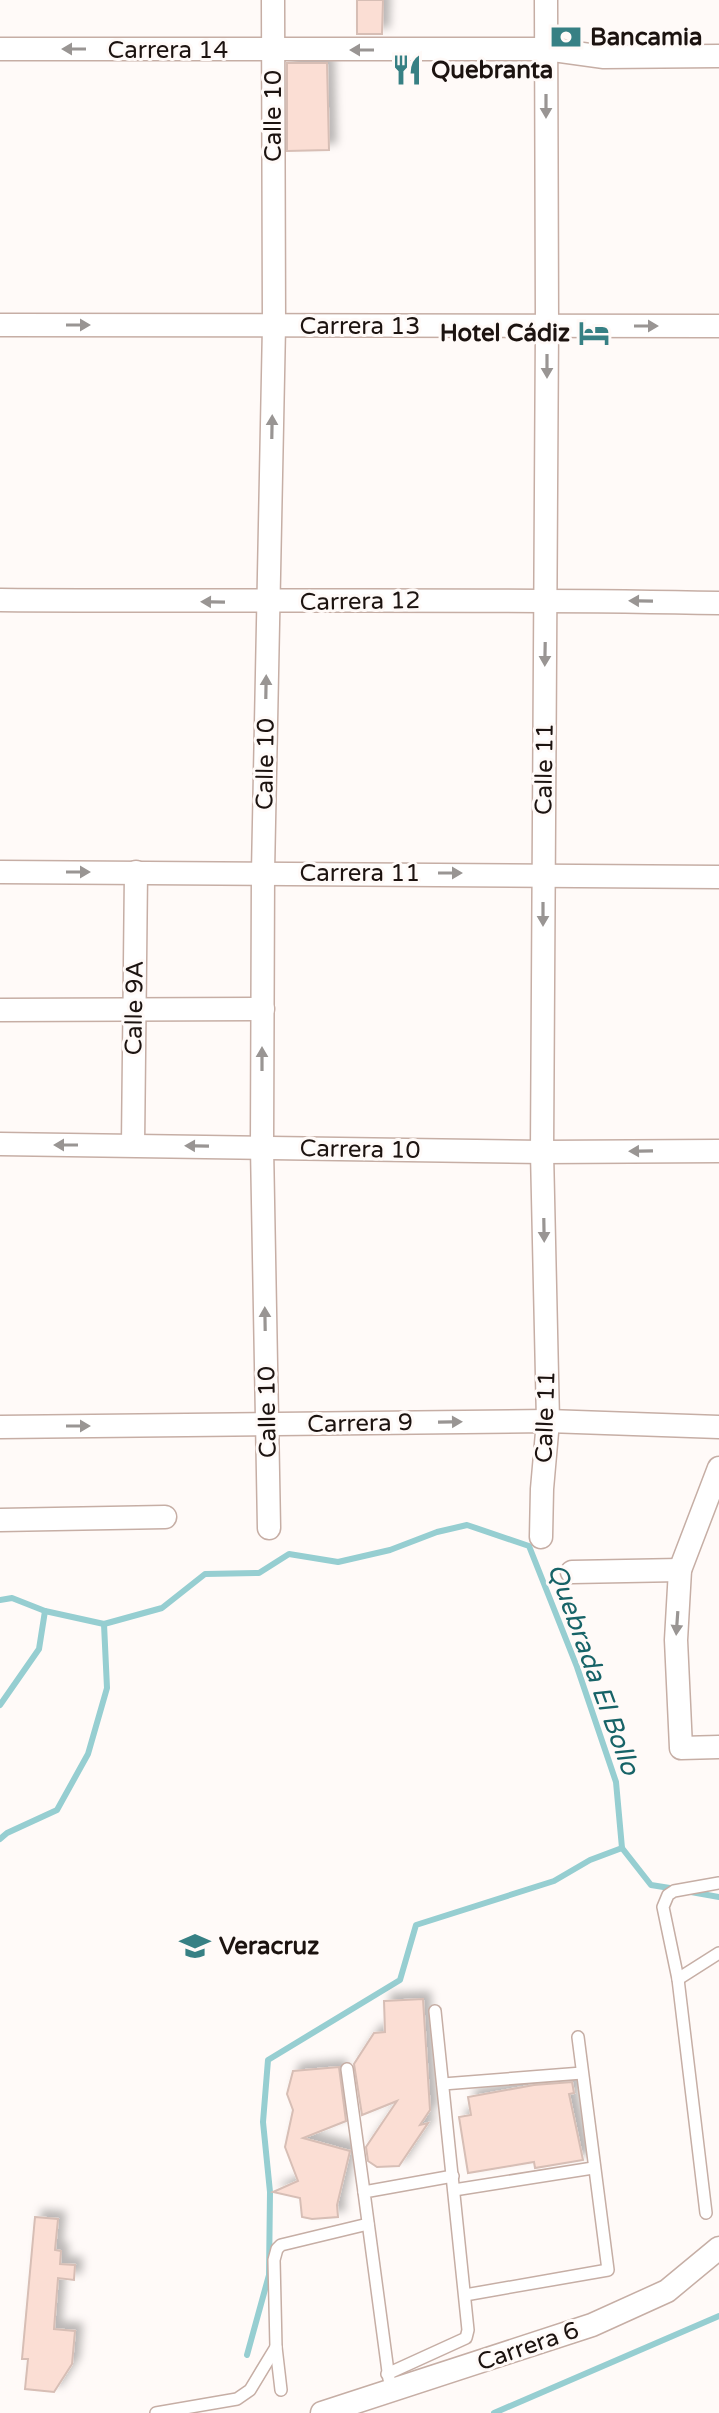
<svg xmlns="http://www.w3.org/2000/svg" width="719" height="2413" viewBox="0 0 719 2413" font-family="'Varela Round',sans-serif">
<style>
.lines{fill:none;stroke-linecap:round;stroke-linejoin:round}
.stream{stroke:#96ced1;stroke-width:6}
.building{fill:#fbded4;stroke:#d7beb5;stroke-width:2;filter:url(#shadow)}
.lane-casing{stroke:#c6aea5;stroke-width:14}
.street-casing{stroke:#c6aea5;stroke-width:25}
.lane{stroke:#fff;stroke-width:11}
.street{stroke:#fff;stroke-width:22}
.oneway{fill:#999593}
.labels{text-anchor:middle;stroke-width:6;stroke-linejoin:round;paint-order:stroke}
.poi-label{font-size:24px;font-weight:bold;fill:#1c1310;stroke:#fffaf8;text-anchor:start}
.street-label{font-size:24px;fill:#1c1310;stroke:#fffaf8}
.water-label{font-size:26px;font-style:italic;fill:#176367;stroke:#fffaf8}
</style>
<defs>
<filter id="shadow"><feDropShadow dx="7" dy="-7" stdDeviation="4" flood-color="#0004"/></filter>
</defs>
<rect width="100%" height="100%" fill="#fffaf8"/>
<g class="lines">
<g class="stream">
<polyline points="0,1600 12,1598 45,1611"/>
<polyline points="0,1705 39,1649 45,1611 104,1624"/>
<polyline points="0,1839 7,1833 57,1810 88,1754 107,1688 104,1624 162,1608 205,1574 259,1573 289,1554 338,1562 390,1550 437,1532 467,1525 529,1546 577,1667 616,1782 622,1848"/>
<polyline points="691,1892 719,1897"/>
<polyline points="247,2355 269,2275 270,2192 263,2122 268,2060 400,1980 416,1925 554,1881 590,1860 622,1848 651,1885 676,1889"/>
<polyline points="494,2413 719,2316"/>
</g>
</g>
<g class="building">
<polygon points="357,0 383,0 382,34 357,34"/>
<polygon points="287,63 327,63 329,150 287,151"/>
<polygon points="423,1999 430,2110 420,2125 428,2123 399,2166 377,2167 368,2161 366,2147 397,2101 362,2115 354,2064 374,2033 385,2032 384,2001"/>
<polygon points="339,2067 346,2121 303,2138 350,2151 337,2205 338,2217 312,2219 302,2217 300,2198 273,2192 298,2181 285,2147 293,2110 287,2094 293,2071"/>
<polygon points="572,2082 574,2093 569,2094 583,2160 535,2168 534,2162 468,2173 459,2117 471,2115 468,2097 534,2085"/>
<polygon points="35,2217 58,2219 55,2250 61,2251 60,2264 75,2265 74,2280 58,2278 54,2329 75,2331 72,2364 54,2392 25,2389 28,2359 22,2359"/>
</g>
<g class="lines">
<g class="lane-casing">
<g id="lane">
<polyline points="678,1979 719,1953"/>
<polyline points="347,2069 364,2192"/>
<polyline points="443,2084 582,2073"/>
<polyline points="454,2190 593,2168"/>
<polyline points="706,2213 678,1979 663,1907 668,1895 674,1891 719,1883"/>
<polyline points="465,2295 608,2270 578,2037"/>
<polyline points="387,2374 466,2338 468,2330 435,2011"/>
<polyline points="389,2379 364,2192 453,2176"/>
<polyline points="281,2390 276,2347 274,2260 277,2249 281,2245 368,2224"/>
<polyline points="156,2413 237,2399 250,2390 276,2347"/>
</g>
</g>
<g class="street-casing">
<g id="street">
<polyline points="0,49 546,49 604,57 719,56"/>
<polyline points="0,325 719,326"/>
<path d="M0,600C240,602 479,598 719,603"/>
<polyline points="0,872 719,877"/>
<polyline points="0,1010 263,1009"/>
<polyline points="0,1144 542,1152 719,1151"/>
<polyline points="133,1145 136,872"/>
<polyline points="0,1427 548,1421 719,1427"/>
<polyline points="719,1468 680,1570 676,1640 681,1748 719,1747"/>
<polyline points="0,1520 165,1517"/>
<polyline points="269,1528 262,1147 263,872 274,326 273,0"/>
<polyline points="541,1537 542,1489 548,1421 542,1152 547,326 546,0"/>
<polyline points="572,1572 680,1570"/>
<polyline points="322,2413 592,2325 667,2291 719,2248"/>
</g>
</g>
<use href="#lane" class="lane"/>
<use href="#street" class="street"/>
</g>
<defs><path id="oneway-solid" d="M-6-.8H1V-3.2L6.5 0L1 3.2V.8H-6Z" transform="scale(2)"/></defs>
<g class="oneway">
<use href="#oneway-solid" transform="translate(74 49) rotate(-180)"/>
<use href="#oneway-solid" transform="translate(362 50) rotate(180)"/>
<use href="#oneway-solid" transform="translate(546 106) rotate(90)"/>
<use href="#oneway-solid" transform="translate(78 325)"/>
<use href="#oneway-solid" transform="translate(646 326)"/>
<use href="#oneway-solid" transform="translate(547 366) rotate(90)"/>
<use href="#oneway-solid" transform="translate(272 427) rotate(-89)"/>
<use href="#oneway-solid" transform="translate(641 601) rotate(-179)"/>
<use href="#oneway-solid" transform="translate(213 602) rotate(-179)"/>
<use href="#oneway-solid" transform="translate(545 654) rotate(91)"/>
<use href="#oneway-solid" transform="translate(266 687) rotate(-89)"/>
<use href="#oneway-solid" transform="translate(78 872)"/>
<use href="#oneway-solid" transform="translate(450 873)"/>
<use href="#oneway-solid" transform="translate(543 914) rotate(90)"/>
<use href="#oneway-solid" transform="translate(262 1059) rotate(-90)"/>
<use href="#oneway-solid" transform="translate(66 1145) rotate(-180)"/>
<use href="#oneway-solid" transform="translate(197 1146) rotate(-179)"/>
<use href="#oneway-solid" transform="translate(641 1151) rotate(179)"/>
<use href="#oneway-solid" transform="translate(544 1230) rotate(89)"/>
<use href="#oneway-solid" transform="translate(265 1319) rotate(-91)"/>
<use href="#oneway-solid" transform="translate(450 1422) rotate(-1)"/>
<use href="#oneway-solid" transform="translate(78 1426)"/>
<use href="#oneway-solid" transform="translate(677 1623) rotate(94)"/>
</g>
<defs>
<g id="bank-bare" transform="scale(2.4)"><path d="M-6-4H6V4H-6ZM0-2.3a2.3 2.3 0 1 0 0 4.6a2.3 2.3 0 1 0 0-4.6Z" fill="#378084" stroke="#fffaf8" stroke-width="2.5" paint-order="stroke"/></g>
<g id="restaurant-bare" transform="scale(2.4)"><path d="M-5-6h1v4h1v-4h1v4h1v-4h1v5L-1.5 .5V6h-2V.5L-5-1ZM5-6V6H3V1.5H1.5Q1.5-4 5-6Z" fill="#378084" stroke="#fffaf8" stroke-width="2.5" paint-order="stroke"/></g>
<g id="hotel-bare" transform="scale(2.4)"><path d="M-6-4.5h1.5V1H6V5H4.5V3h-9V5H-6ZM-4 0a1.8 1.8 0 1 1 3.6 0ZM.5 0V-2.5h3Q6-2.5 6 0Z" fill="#378084" stroke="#fffaf8" stroke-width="2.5" paint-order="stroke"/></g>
<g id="school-bare" transform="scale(2.4)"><path d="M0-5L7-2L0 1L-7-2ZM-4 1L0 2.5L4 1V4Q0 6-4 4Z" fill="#378084" stroke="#fffaf8" stroke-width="2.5" paint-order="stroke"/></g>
</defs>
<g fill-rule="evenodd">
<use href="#bank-bare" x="566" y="37"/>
<use href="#restaurant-bare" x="407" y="70"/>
<use href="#hotel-bare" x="594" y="333"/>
<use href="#school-bare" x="195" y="1946"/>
</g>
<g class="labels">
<g class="poi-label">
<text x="590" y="45">Bancamia</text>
<text x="431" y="78">Quebranta</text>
<text x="570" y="341" text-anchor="end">Hotel Cádiz</text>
<text x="219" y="1954">Veracruz</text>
</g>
<g class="street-label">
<text x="168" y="58">Carrera 14</text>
<text transform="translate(273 116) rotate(-90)" y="8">Calle 10</text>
<text x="360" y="334">Carrera 13</text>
<text transform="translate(360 601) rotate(-1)" y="8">Carrera 12</text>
<text transform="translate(265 764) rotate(-89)" y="8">Calle 10</text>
<text transform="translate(544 769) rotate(-89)" y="8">Calle 11</text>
<text x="360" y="881">Carrera 11</text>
<text transform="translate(134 1008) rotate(-89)" y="8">Calle 9A</text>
<text transform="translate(360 1149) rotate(1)" y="8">Carrera 10</text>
<text transform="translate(267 1412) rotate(-91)" y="8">Calle 10</text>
<text transform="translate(545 1417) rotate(-88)" y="8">Calle 11</text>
<text transform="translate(360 1423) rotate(-1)" y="8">Carrera 9</text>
<text transform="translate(528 2346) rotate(-19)" y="8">Carrera 6</text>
</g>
<g class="water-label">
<text transform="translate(594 1669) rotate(70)" y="9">Quebrada El Bollo</text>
</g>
</g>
</svg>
